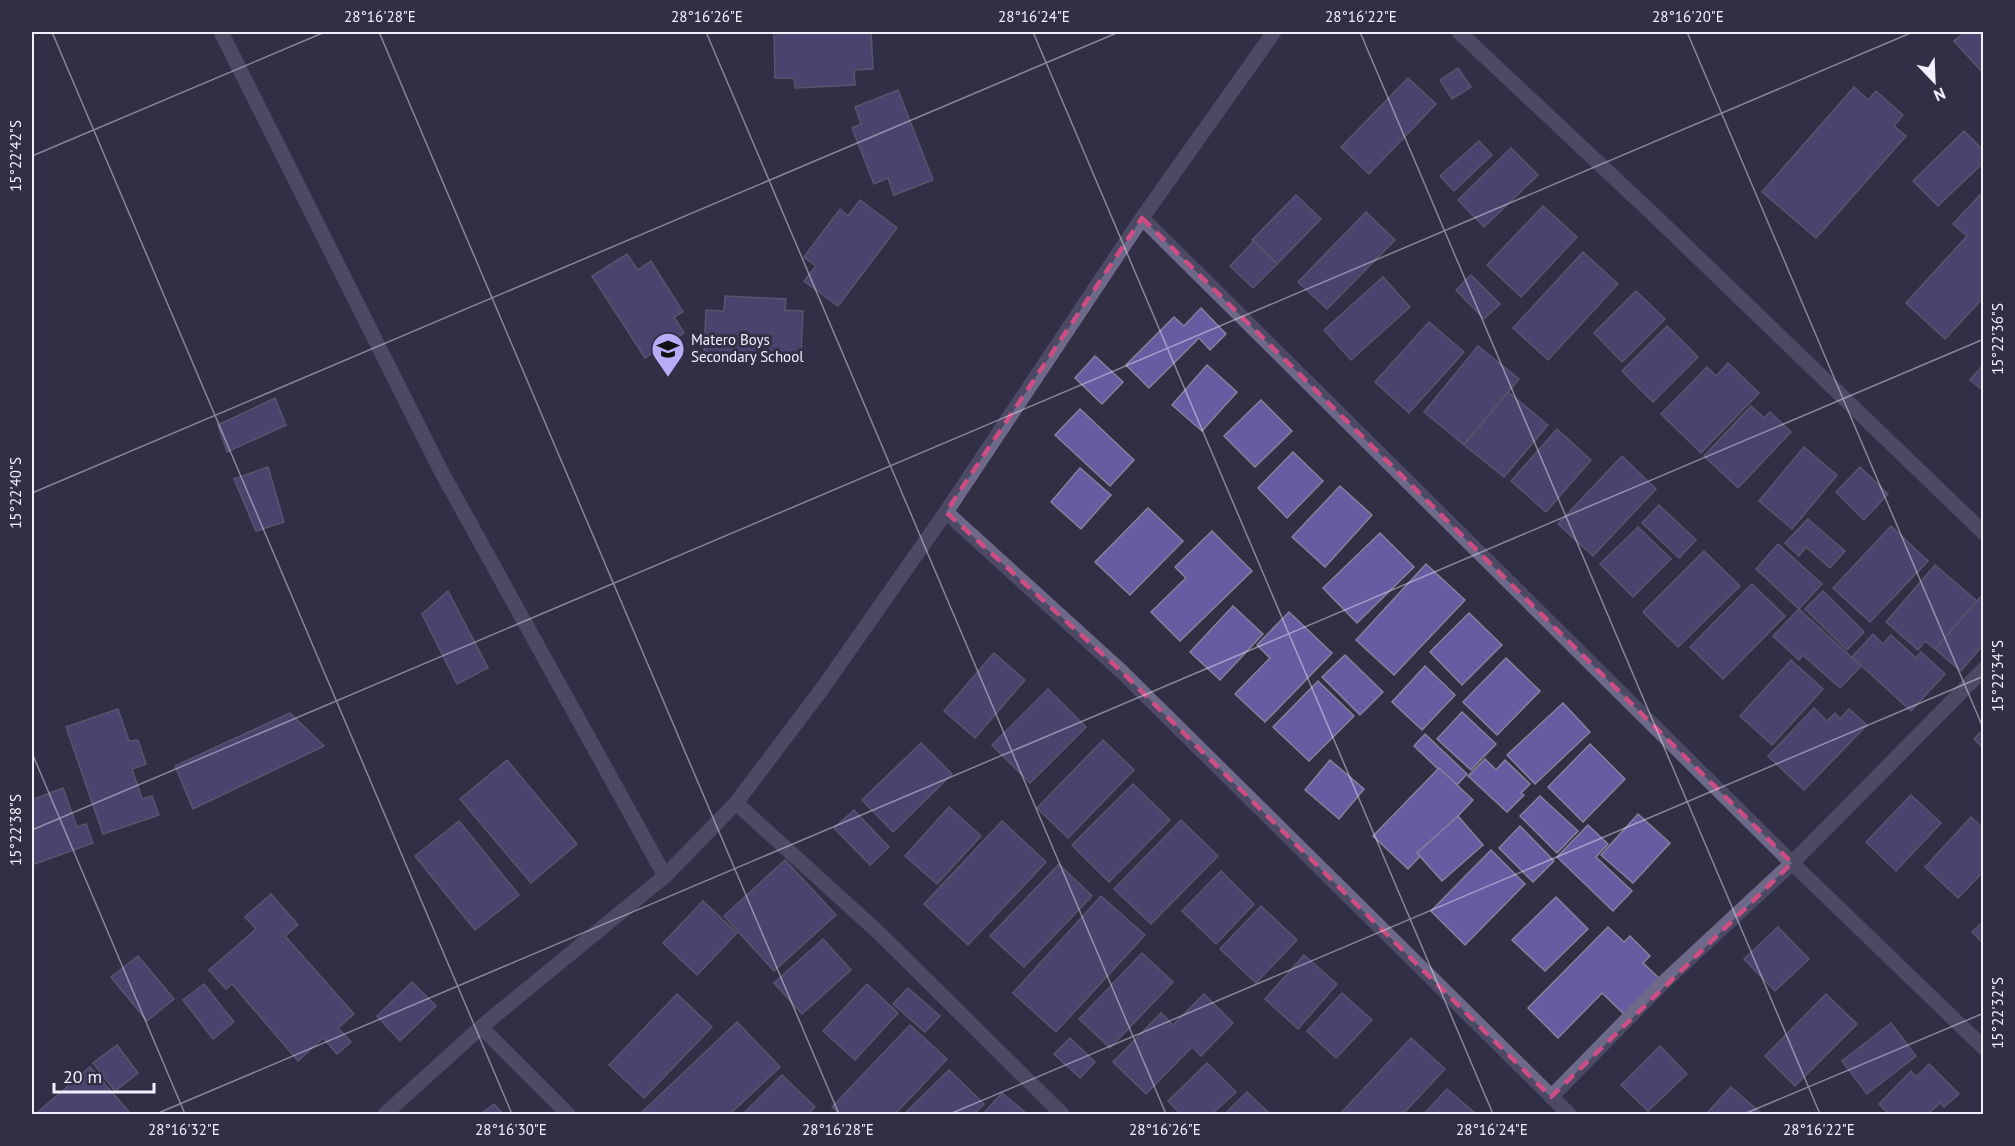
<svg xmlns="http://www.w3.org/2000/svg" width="2015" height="1146" viewBox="0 0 2015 1146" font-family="'PT Sans',sans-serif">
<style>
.building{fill:#675ba1;stroke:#85839c;stroke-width:1.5}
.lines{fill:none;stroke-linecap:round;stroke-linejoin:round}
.minor{stroke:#6d6989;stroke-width:15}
.marked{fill:none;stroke:#ce4e84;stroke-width:4.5;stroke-dasharray:12 8;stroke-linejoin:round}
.ticks{fill:none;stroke:#f1f0fe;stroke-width:1.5;stroke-opacity:0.45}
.labels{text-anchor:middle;stroke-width:6;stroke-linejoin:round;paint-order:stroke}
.poi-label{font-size:15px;fill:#f1f0fe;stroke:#322f45;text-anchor:start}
.neatline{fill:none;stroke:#f1f0fe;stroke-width:2}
.ticks-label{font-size:15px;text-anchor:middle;fill:#f1f0fe}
</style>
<rect width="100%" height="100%" fill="#322f45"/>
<g class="building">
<polygon points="774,32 871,32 873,69 854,70 855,85 795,88 794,78 775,78"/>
<polygon points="1965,32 1984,33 1984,74 1954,41"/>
<polygon points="1458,68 1471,87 1452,99 1440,80"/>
<polygon points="1408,78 1436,104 1369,174 1341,147"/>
<polygon points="1854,87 1868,100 1876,91 1903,115 1894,126 1906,136 1816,238 1762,192"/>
<polygon points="898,90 933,180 894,195 888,178 874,184 852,128 861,124 855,107"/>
<polygon points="1964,131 1984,151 1984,162 1938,206 1913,181"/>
<polygon points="1479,141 1492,155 1454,191 1440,176"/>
<polygon points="1511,148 1538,175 1484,227 1458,200"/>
<polygon points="1981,194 1984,196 1984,297 1945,339 1906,303 1967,236 1953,224"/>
<polygon points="1296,195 1321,219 1277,264 1252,240"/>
<polygon points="860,200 897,228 838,306 804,281 816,266 804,257 840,209 848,216"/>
<polygon points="1543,206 1577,237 1521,297 1487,265"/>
<polygon points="1366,212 1395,240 1327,309 1298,282"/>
<polygon points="1254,241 1277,264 1253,288 1230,266"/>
<polygon points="1583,252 1618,284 1548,360 1513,328"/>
<polygon points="627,254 638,270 651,261 683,312 674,317 684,333 645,358 592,276"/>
<polygon points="1471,275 1500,304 1484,319 1456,290"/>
<polygon points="1383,277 1410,307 1351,360 1324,330"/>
<polygon points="1636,291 1665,319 1622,362 1594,333"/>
<polygon points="725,296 786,299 785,310 803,311 801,357 704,352 706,310 724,311"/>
<polygon points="1201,308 1226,334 1210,350 1199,338 1149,388 1126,365 1174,317 1184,326"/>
<polygon points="1429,322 1464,352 1409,413 1375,382"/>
<polygon points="1667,326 1698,357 1653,402 1622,371"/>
<polygon points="1478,346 1519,379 1464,445 1424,412"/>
<polygon points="1095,356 1123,382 1102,404 1075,378"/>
<polygon points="1728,363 1759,393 1701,453 1661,414 1707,367 1716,376"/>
<polygon points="1984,364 1984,391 1970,380"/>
<polygon points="1207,365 1237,392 1202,431 1172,405"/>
<polygon points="1508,392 1548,425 1504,477 1464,445"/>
<polygon points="275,398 286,425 227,452 218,425"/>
<polygon points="1261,400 1292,431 1255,467 1224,436"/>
<polygon points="1751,406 1764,418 1770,412 1791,432 1738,488 1704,456"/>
<polygon points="1080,409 1134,460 1110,486 1055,435"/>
<polygon points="1557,429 1591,460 1546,512 1511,481"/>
<polygon points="1804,447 1837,475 1792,529 1759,501"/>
<polygon points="1293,452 1323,481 1287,518 1258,488"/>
<polygon points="1622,456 1656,489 1593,556 1558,524"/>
<polygon points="268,467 284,522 256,531 234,479"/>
<polygon points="1860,467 1888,494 1864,520 1836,492"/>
<polygon points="1080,468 1111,495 1081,529 1051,502"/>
<polygon points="1340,486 1372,515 1325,567 1292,537"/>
<polygon points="1659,505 1696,540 1679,558 1642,523"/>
<polygon points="1148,508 1183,541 1130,595 1095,562"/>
<polygon points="1808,519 1845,551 1830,568 1806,547 1799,556 1785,543"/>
<polygon points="1891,526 1928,561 1870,622 1833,588"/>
<polygon points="1638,527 1671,559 1633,597 1600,564"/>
<polygon points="1212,531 1252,571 1180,641 1151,612 1186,578 1175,567"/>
<polygon points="1380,533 1414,567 1357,623 1323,588"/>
<polygon points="1778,544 1822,584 1799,609 1756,569"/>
<polygon points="1704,551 1740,586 1678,647 1643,612"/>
<polygon points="1426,564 1465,600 1394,675 1356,640"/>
<polygon points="1935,565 1977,601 1935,649 1925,641 1918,650 1886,622"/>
<polygon points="1752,584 1785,616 1723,679 1690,647"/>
<polygon points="448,591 488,668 457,684 422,614"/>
<polygon points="1823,591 1864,632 1847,650 1805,609"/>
<polygon points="1984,593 1984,644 1961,671 1935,649"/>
<polygon points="1233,606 1263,634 1220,680 1190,652"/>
<polygon points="1799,609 1861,666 1840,688 1803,655 1799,660 1773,636"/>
<polygon points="1289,612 1332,653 1265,722 1235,694 1270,658 1257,645"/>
<polygon points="1469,613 1502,645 1462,685 1430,652"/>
<polygon points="1873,634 1883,644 1891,635 1916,658 1921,652 1945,674 1911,711 1852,657"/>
<polygon points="994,653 1025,680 975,738 944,711"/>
<polygon points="1345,655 1383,692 1360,715 1322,677"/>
<polygon points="1506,658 1540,691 1497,735 1463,702"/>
<polygon points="1791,660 1823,689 1772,745 1740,716"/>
<polygon points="1425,666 1455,695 1422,730 1392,702"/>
<polygon points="1318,681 1354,716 1309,761 1273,727"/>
<polygon points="1048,689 1086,727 1030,783 992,745"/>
<polygon points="1563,703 1590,732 1535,784 1507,755"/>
<polygon points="1814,708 1827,721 1835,713 1840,719 1849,709 1867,725 1804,790 1768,756"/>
<polygon points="118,709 129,741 138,740 146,764 132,769 142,799 152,796 159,815 103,834 66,727"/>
<polygon points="1462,712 1496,744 1471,770 1437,739"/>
<polygon points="290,713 324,746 193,809 175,766"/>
<polygon points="1984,729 1984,749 1974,739"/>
<polygon points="1425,734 1467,774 1456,786 1414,746"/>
<polygon points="1103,740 1134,770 1068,838 1037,808"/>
<polygon points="921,743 952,774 893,832 862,800"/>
<polygon points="1590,744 1625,779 1583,822 1548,787"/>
<polygon points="1485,759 1496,770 1505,760 1530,784 1521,793 1524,795 1507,812 1468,776"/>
<polygon points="507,760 577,844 531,883 460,799"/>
<polygon points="1330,760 1364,789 1339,819 1305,790"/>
<polygon points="1439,768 1473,800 1408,869 1373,836"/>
<polygon points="1133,784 1170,820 1109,882 1072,845"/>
<polygon points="63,788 77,827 86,824 93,843 32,865 32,800"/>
<polygon points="1911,795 1941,823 1896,871 1866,842"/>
<polygon points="1540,796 1578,831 1557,853 1520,816"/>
<polygon points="949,807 981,836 937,884 905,856"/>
<polygon points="854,810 889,847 870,865 834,828"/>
<polygon points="1638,814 1670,843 1633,883 1601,855"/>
<polygon points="1458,816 1483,845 1442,881 1417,853"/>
<polygon points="1971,817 1984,829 1984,871 1958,898 1925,867"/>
<polygon points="1181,820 1218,856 1151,924 1114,889"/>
<polygon points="459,821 519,895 475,930 415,856"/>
<polygon points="1002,821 1046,862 968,945 924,904"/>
<polygon points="1588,825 1608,844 1596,857 1632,891 1613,911 1557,857"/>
<polygon points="1520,826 1554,861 1533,882 1499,848"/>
<polygon points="1491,850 1525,884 1465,945 1431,911"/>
<polygon points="785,860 836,915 774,971 724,916"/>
<polygon points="1059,864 1092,896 1024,967 990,936"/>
<polygon points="1221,871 1254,904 1216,944 1182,911"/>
<polygon points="271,894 298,925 285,936 354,1014 338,1028 351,1042 337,1054 323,1038 298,1061 232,984 226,989 209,970 256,929 245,917"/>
<polygon points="1101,896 1145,935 1056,1032 1013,993"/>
<polygon points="1556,897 1588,929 1545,971 1512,940"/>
<polygon points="703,901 737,933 697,975 663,943"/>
<polygon points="1261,906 1297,940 1256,983 1220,949"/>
<polygon points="1984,921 1984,944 1972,932"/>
<polygon points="1608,927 1624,942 1630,936 1650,956 1643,963 1662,981 1626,1016 1602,993 1558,1038 1528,1008"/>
<polygon points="1778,927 1809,959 1775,991 1744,959"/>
<polygon points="823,939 851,970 802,1014 774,983"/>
<polygon points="1142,953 1173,982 1110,1048 1079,1019"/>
<polygon points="1304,955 1337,984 1298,1029 1265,999"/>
<polygon points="138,956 174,999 147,1021 111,977"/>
<polygon points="412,982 436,1006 400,1041 377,1016"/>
<polygon points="204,984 234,1022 213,1039 183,1000"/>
<polygon points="867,984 898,1013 855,1060 823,1031"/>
<polygon points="908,988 940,1016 925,1032 893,1004"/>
<polygon points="1342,993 1372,1020 1336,1058 1307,1031"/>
<polygon points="677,994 712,1027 644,1098 609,1065"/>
<polygon points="1204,994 1233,1023 1201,1056 1192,1047 1146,1094 1113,1062 1161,1013 1173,1025"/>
<polygon points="1826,994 1857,1024 1795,1086 1765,1056"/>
<polygon points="737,1022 780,1067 730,1114 640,1114"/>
<polygon points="1891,1023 1916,1056 1867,1094 1842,1061"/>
<polygon points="910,1025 947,1059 895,1114 840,1114 832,1107"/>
<polygon points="1070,1038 1095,1062 1080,1078 1054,1054"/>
<polygon points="1411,1038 1445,1069 1403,1114 1340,1114"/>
<polygon points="117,1045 138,1073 115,1091 93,1063"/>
<polygon points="1660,1046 1687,1074 1648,1111 1621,1085"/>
<polygon points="1207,1063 1236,1092 1212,1114 1181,1114 1168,1101"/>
<polygon points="1929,1064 1959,1094 1944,1107 1940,1103 1928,1114 1889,1114 1879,1104 1911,1071 1916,1077"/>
<polygon points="90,1067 131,1114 39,1114 38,1112"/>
<polygon points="949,1070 984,1104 974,1114 904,1114"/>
<polygon points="782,1075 815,1107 808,1114 743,1114"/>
<polygon points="1731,1087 1762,1114 1706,1114"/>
<polygon points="1447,1089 1476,1114 1424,1114"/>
<polygon points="1247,1092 1270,1114 1225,1114"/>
<polygon points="1002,1093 1027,1114 983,1114"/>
<polygon points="494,1104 503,1114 481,1114"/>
</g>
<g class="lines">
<g class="minor">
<polyline points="221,32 441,471 665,876"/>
<polyline points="1459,32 1657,218 1984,533"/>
<polyline points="1142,218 1792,863 1984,1048"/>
<polyline points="946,512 1121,671 1569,1114"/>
<polyline points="736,803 878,932 1062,1114"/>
<polyline points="481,1027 568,1114"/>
<polyline points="1551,1097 1663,983 1792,863 1984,669"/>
<polyline points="385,1114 481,1027 665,876 736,803 822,689 946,512 1142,218 1274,32"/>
</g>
</g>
<path d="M0 0H2015V1146H0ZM1142,218L1792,863L1551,1097L1121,671L946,512Z" fill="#322f45" fill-opacity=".55" fill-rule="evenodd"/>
<path class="marked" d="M1142,218L1792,863L1551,1097L1121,671L946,512Z"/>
<path class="ticks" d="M52,32L512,1114M379,32L839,1114M706,32L1166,1114M1033,32L1493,1114M1360,32L1820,1114M1687,32L1984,730M32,156L325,32M32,493L1119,32M32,753L185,1114M32,830L1913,32M156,1114L1984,339M950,1114L1984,676M1744,1114L1984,1013"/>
<defs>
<g id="school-pin" transform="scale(1.725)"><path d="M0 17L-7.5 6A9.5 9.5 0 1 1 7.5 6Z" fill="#b6acf8" stroke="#322f45"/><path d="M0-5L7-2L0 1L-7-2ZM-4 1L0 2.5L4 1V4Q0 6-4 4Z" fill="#111"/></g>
</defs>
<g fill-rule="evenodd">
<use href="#school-pin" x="668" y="349"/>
</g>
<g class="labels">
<g class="poi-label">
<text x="691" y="345">Matero Boys<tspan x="691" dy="17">Secondary School</tspan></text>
</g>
</g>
<rect width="2015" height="1146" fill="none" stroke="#322f45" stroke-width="66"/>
<g transform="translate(1934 81) rotate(157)" stroke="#322f45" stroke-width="4.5" paint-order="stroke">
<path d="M0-4.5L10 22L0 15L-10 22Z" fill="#f1f0fe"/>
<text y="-9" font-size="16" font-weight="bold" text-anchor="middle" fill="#f1f0fe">N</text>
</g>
<path d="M54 1083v9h100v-9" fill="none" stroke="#f1f0fe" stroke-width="3"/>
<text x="63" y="1083" font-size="18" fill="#f1f0fe" stroke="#322f45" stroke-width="4.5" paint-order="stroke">20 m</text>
<rect x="33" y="33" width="1949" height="1080" class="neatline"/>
<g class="ticks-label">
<text x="380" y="22">28°16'28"E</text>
<text x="707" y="22">28°16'26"E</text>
<text x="1034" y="22">28°16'24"E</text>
<text x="1361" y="22">28°16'22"E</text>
<text x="1688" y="22">28°16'20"E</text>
<text transform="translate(16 156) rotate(-90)" y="5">15°22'42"S</text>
<text transform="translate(1998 339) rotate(-90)" y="5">15°22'36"S</text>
<text transform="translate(16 493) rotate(-90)" y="5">15°22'40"S</text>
<text transform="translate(1998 676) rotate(-90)" y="5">15°22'34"S</text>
<text transform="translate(16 830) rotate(-90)" y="5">15°22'38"S</text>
<text transform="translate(1998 1013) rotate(-90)" y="5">15°22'32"S</text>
<text x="184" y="1135">28°16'32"E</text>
<text x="511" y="1135">28°16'30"E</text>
<text x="838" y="1135">28°16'28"E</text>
<text x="1165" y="1135">28°16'26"E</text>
<text x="1492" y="1135">28°16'24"E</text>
<text x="1819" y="1135">28°16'22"E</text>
</g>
</svg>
